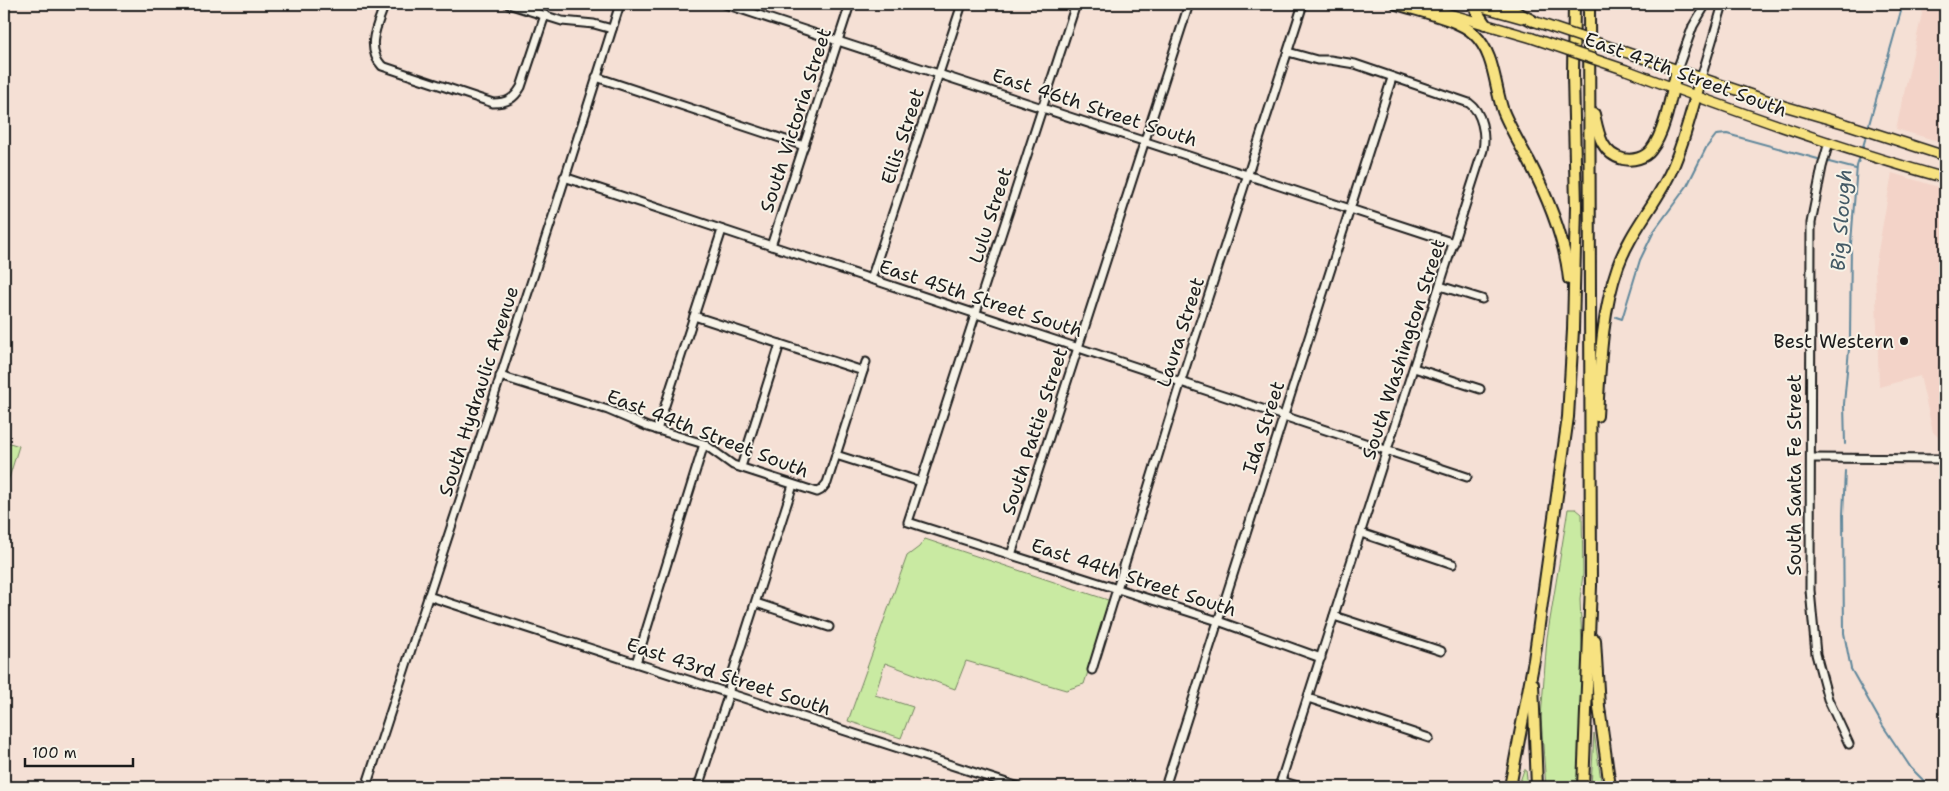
<svg xmlns="http://www.w3.org/2000/svg" width="1949" height="791" viewBox="0 0 1949 791" font-family="'Shantell Sans',sans-serif">
<style>
.built{fill:#f3d3c8}
.green{fill:#c9eaa2;stroke:#72835f}
.lines{fill:none;stroke-linecap:round;stroke-linejoin:round}
.stream{stroke:#60879b;stroke-width:2}
.minor-casing{stroke:#1c1c1c;stroke-width:11}
.major-casing{stroke:#1c1c1c;stroke-width:12}
.highway-casing{stroke:#1c1c1c;stroke-width:14}
.minor{stroke:#f7f3e8;stroke-width:7}
.major{stroke:#f7e281;stroke-width:9}
.highway{stroke:#f7e281;stroke-width:10}
.major-bridge-casing{stroke:#1c1c1c;stroke-width:12;stroke-linecap:butt}
.major-bridge{stroke:#f7e281;stroke-width:9}
.poi-dot{fill:#1c1c1c;stroke:#f7f3e8;stroke-width:2}
.labels{text-anchor:middle;stroke-width:4;stroke-linejoin:round;paint-order:stroke}
.street-label{font-size:19px;fill:#1c1c1c;stroke:#f7f3e8}
.poi-label{font-size:19px;fill:#1c1c1c;stroke:#f7f3e8;text-anchor:end}
.water-label{font-size:20px;font-style:italic;fill:#445a66;stroke:#f7f3e8}
</style>
<rect width="100%" height="100%" fill="#f5e0d5"/>
<filter id="ink" filterUnits="userSpaceOnUse"><feTurbulence type="fractalNoise" baseFrequency=".02" numOctaves="2"/><feDisplacementMap in="SourceGraphic" scale="10" xChannelSelector="R" yChannelSelector="G"/><feConvolveMatrix kernelMatrix="1 2 1 2 8 2 1 2 1" color-interpolation-filters="sRGB"/></filter>
<g filter="url(#ink)">
<g class="built">
<polygon points="1924,5 1945,12 1945,143 1896,129"/>
<polygon points="1892,173 1945,189 1945,444 1933,432 1920,376 1879,387 1875,268"/>
</g>
<g class="green">
<polygon points="4,441 19,446 4,494"/>
<polygon points="1568,509 1576,509 1582,514 1583,574 1580,599 1583,668 1578,787 1546,787 1541,718 1547,638"/>
<polygon points="925,539 1111,601 1084,684 1066,690 966,661 955,689 885,663 875,695 913,707 901,738 848,721 907,556 919,547"/>
<polygon points="1594,733 1602,787 1591,787"/>
<polygon points="1524,770 1526,770 1528,787 1518,787"/>
</g>
<g class="lines">
<g class="stream">
<polyline points="1868,128 1903,4"/>
<polyline points="1862,150 1867,133"/>
<polyline points="1829,162 1856,169"/>
<polyline points="1616,317 1622,319 1640,260 1654,231 1687,186 1706,148 1716,135 1727,134 1818,159"/>
<polyline points="1845,444 1844,404 1850,338 1851,243 1857,166 1860,157"/>
<polyline points="1845,471 1843,515 1844,633 1851,669 1883,726 1911,768 1930,787"/>
</g>
<g class="minor-casing">
<g id="minor">
<path d="M385,4C377,26 365,47 382,66L493,103C507,103 514,99 521,87L545,15"/>
<polyline points="508,4 562,21 594,24 612,29"/>
<polyline points="725,4 1454,243"/>
<polyline points="1076,4 908,522 1218,621 1321,658"/>
<polyline points="1677,70 1693,26 1706,4"/>
<polyline points="596,77 804,146"/>
<polyline points="1701,78 1723,4"/>
<polyline points="1829,142 1822,167 1811,223 1810,590 1816,654 1828,699 1849,744"/>
<polyline points="564,177 1467,477"/>
<polyline points="771,246 850,4"/>
<polyline points="871,279 962,4"/>
<polyline points="1440,286 1482,299"/>
<polyline points="694,316 863,371"/>
<polyline points="1414,368 1480,389"/>
<polyline points="500,376 608,410 648,427 704,444 733,465 817,492 821,490 827,483 866,362"/>
<polyline points="657,430 722,230"/>
<polyline points="836,455 921,482"/>
<polyline points="1811,458 1945,459"/>
<polyline points="741,467 780,344"/>
<polyline points="1361,533 1453,564"/>
<polyline points="1011,555 1189,4"/>
<polyline points="428,596 1019,787"/>
<polyline points="756,603 829,627"/>
<polyline points="1334,616 1441,651"/>
<polyline points="636,663 704,444"/>
<polyline points="1092,670 1181,381 1303,4"/>
<polyline points="1308,698 1429,738"/>
<polyline points="1281,781 1301,787"/>
<polyline points="366,787 553,216 620,4"/>
<polyline points="698,787 729,693 730,681 793,485"/>
<polyline points="1165,787 1392,78"/>
<path d="M1279,787L1483,150C1486,135 1482,112 1469,103L1355,64L1330,60H1317L1288,52"/>
</g>
</g>
<g class="major-casing">
<g id="major">
<polyline points="1415,4 1532,38"/>
<polyline points="1471,4 1521,18"/>
<polyline points="1625,52 1784,106 1846,124 1945,156"/>
<path d="M1626,70C1731,110 1837,148 1945,178"/>
</g>
</g>
<g class="highway-casing">
<g id="highway">
<path d="M1397,4C1418,11 1459,19 1474,34C1495,54 1494,85 1503,111C1510,128 1520,145 1529,161C1548,198 1565,238 1569,279"/>
<polyline points="1474,4 1477,12 1485,24"/>
<polyline points="1501,4 1533,21"/>
<path d="M1594,114C1598,132 1601,154 1623,159C1633,161 1645,158 1651,150C1666,131 1671,94 1677,70"/>
<path d="M1597,416C1600,366 1601,314 1618,266C1631,230 1657,203 1672,169C1685,140 1692,108 1701,78"/>
<polyline points="1595,640 1599,707 1610,787"/>
<polyline points="1533,684 1537,787"/>
<polyline points="1510,787 1534,660 1568,417 1573,330 1576,206 1573,74 1574,4"/>
<polyline points="1583,787 1591,586 1589,4"/>
</g>
</g>
<use href="#minor" class="minor"/>
<use href="#major" class="major"/>
<use href="#highway" class="highway"/>
<g class="major-bridge-casing">
<g id="major-bridge">
<polyline points="1533,21 1625,52"/>
<polyline points="1532,38 1626,70"/>
</g>
</g>
<use href="#major-bridge" class="major-bridge"/>
</g>
</g>
<circle class="poi-dot" cx="1904" cy="341" r="5"/>
<g class="labels">
<g class="street-label">
<text transform="translate(1686 74) rotate(20)" y="7">East 47th Street South</text>
<text transform="translate(1095 107) rotate(18)" y="7">East 46th Street South</text>
<text transform="translate(795 120) rotate(-72)" y="7">South Victoria Street</text>
<text transform="translate(902 136) rotate(-72)" y="7">Ellis Street</text>
<text transform="translate(990 215) rotate(-72)" y="7">Lulu Street</text>
<text transform="translate(981 298) rotate(18)" y="7">East 45th Street South</text>
<text transform="translate(1180 332) rotate(-72)" y="7">Laura Street</text>
<text transform="translate(1403 349) rotate(-72)" y="7">South Washington Street</text>
<text transform="translate(478 391) rotate(-72)" y="7">South Hydraulic Avenue</text>
<text transform="translate(1263 427) rotate(-72)" y="7">Ida Street</text>
<text transform="translate(1034 431) rotate(-72)" y="7">South Pattie Street</text>
<text transform="translate(708 433) rotate(21)" y="7">East 44th Street South</text>
<text transform="translate(1794 475) rotate(-90)" y="7">South Santa Fe Street</text>
<text transform="translate(1134 577) rotate(18)" y="7">East 44th Street South</text>
<text transform="translate(729 676) rotate(18)" y="7">East 43rd Street South</text>
</g>
<g class="poi-label">
<text x="1894" y="348">Best Western</text>
</g>
<g class="water-label">
<text transform="translate(1841 220) rotate(-86)" y="7">Big Slough</text>
</g>
</g>
<rect width="1949" height="791" fill="none" stroke="#f7f3e8" stroke-width="20"/>
<rect x="10" y="10" width="1929" height="771" fill="none" stroke="#1c1c1c" stroke-width="2" filter="url(#ink)"/>
<path d="M25 758v8h108v-8" fill="none" stroke="#1c1c1c" stroke-width="2.5"/>
<text x="32" y="758" font-size="15" fill="#1c1c1c" stroke="#f7f3e8" stroke-width="4" paint-order="stroke">100 m</text>
</svg>
